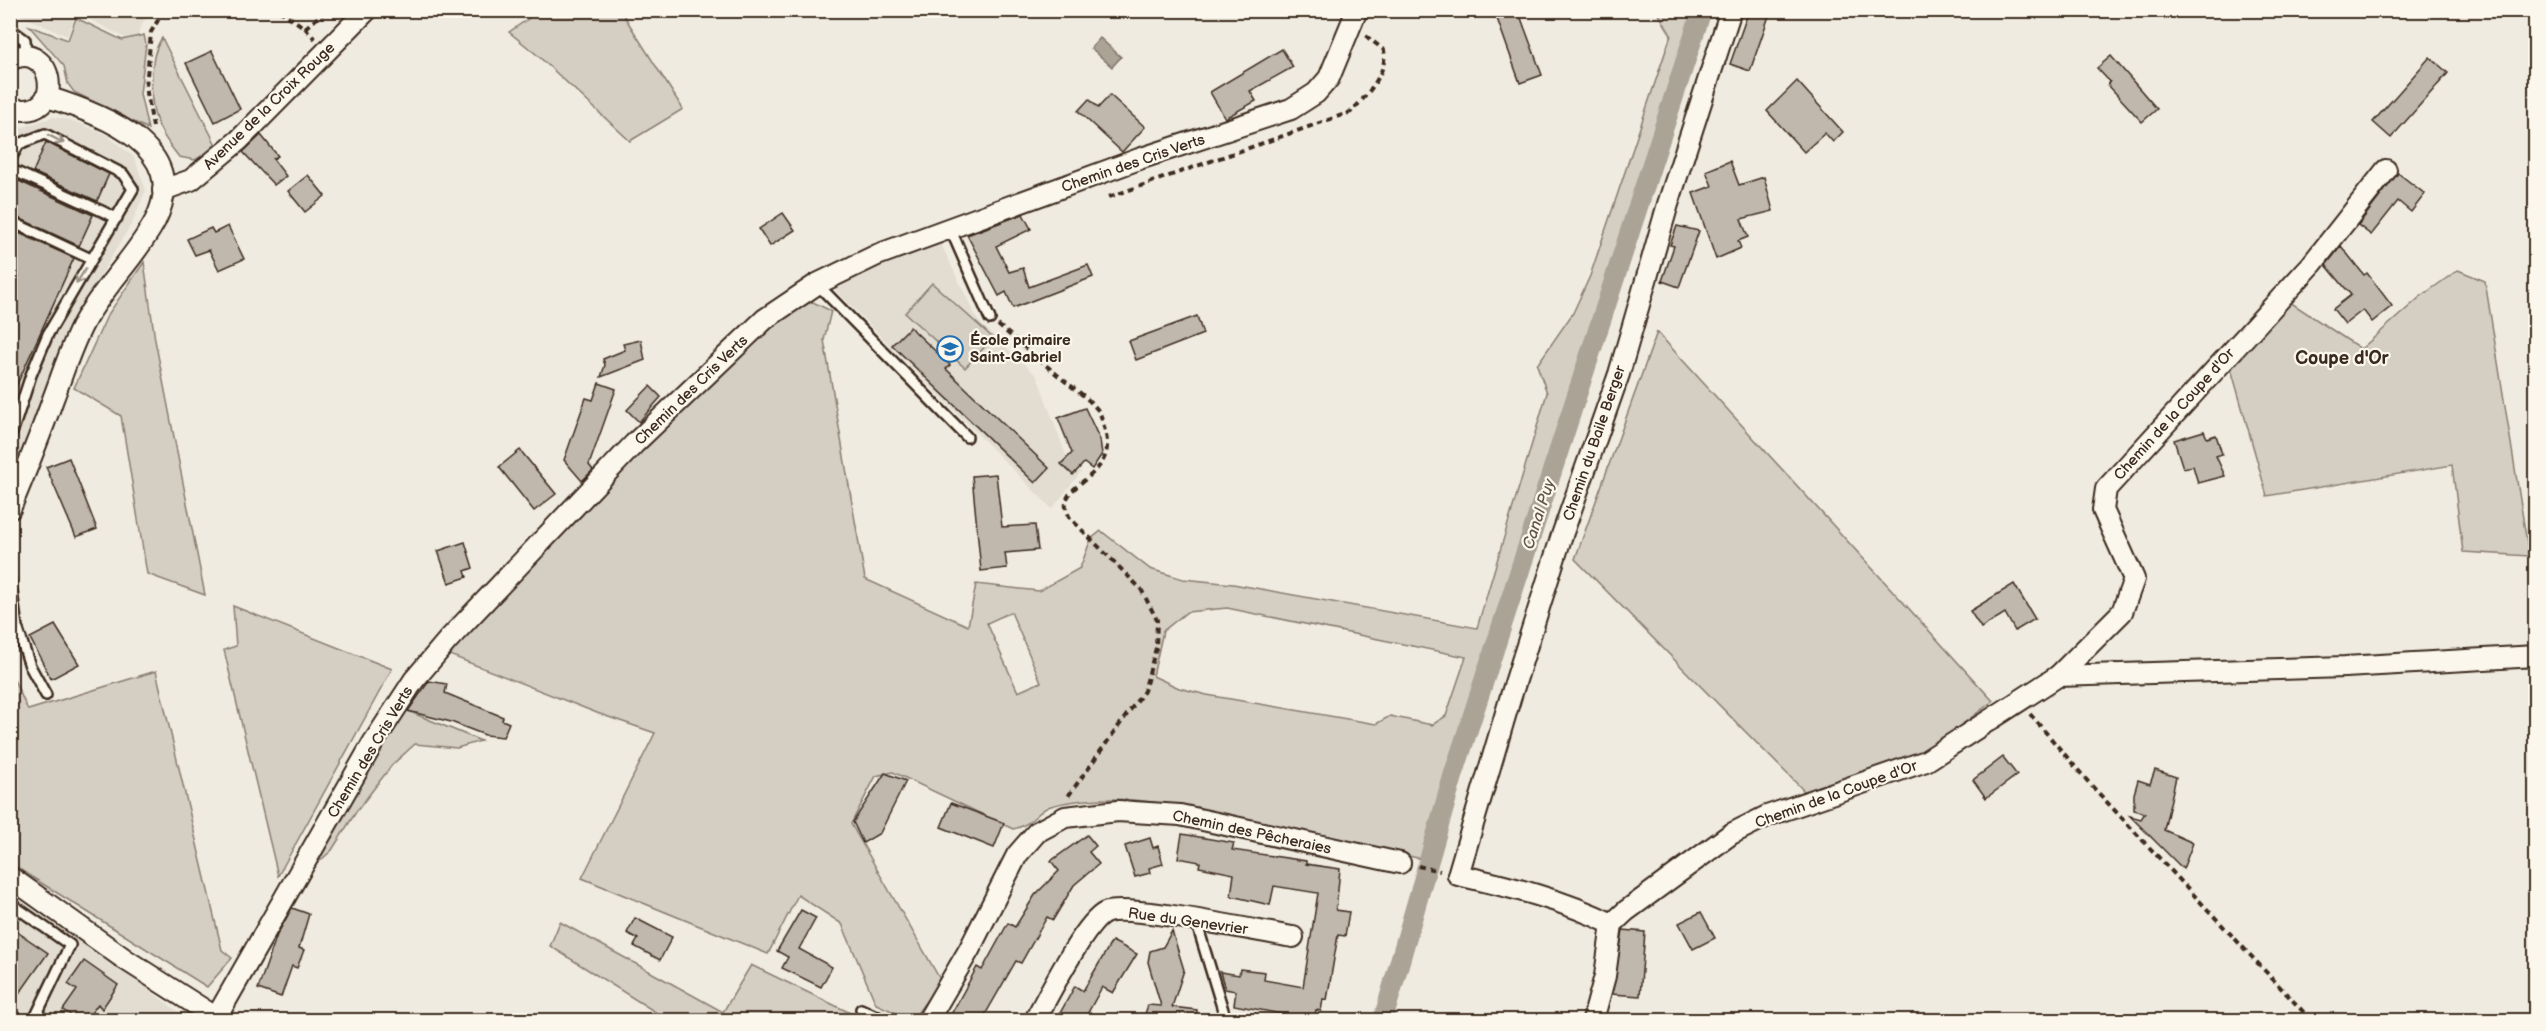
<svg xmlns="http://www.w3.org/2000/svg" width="2546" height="1031" viewBox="0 0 2546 1031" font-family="'Balsamiq Sans',sans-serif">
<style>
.built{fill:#e2dcd1}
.green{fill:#d5cec3;stroke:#887c70;stroke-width:1.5;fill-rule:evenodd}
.water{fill:#aca397;stroke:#7f7367;stroke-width:1.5}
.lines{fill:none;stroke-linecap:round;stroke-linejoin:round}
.canal{stroke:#aca397;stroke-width:20}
.building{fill:#c0b8ad;stroke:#3b2a1e;stroke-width:1.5}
.lane-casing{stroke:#3b2a1e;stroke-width:14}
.street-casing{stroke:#3b2a1e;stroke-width:24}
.path{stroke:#3b2a1e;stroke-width:4;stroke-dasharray:6 4.5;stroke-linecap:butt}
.lane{stroke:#fbf7ec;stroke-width:9}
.street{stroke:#fbf7ec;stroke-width:20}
.oneway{stroke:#9b9085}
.labels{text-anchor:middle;stroke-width:4.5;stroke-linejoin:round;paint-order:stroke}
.street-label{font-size:15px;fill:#3b2a1e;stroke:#fbf7ec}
.poi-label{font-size:15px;font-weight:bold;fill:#3b2a1e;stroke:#fbf7ec;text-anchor:start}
.water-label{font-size:16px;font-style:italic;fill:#635448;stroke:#fbf7ec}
.quarter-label{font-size:18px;font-weight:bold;fill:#3b2a1e;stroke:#fbf7ec}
</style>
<rect width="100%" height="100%" fill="#f0ebe0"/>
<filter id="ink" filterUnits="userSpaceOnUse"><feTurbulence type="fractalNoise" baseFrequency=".0167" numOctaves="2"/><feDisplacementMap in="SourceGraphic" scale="12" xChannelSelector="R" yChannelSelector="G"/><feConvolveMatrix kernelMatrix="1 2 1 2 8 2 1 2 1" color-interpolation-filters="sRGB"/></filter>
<g filter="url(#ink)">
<g class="built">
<polygon points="11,11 11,10 153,11 143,22 135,43 77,13 67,36"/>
<polygon points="53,117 71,120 105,134 134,157 146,190 132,223 70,326 11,489 11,124 23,127"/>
<polygon points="939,240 978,321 1037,376 1067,458 1081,472 1052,509 832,287"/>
<polygon points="11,886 189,1020 11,1020"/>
</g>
<g class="green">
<polygon points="541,10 621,11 683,109 630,141 536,54 509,32"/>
<path d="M1657,11H1698L1422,859C1369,847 1315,835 1262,824C1197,809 1117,788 1051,806C1037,810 1033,825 1013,829L893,772L876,776L851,824L941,981L912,1020L876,1004L842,924L798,895L768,954L582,878L655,733L597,713L447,654L581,516L607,478L786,308L813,302L831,311L824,340L865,579L968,626L976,584L1039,591L1080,568L1091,539L1101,531L1150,569L1183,579L1233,584L1477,628L1547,393L1537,365L1573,313L1590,276L1671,35ZM1227,608L1466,657L1446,716L1432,725L1390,716L1376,724L1207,695L1179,688L1153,676L1163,631L1187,612ZM1011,612L1041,682L1018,692L987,623Z"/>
<polygon points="76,18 122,40 144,35 146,44 140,94 148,129 74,92 68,84 64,66 29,26 68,40"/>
<path d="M162,38L217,147L195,160L179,157C156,129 149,110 152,74C153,60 154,50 162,38Z"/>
<polygon points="144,262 155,340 205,595 147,574 121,416 74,388 107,316"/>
<polygon points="2458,270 2485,281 2529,556 2463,552 2452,465 2267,496 2230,365 2290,302 2361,349 2420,297"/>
<polygon points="932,283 993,338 965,368 905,313"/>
<polygon points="1657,332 1993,701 1924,753 1805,792 1575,559"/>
<polygon points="233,606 392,669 278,876 224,650 236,646"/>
<polygon points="10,671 28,710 156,671 222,950 232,958 207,987 11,864"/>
<polygon points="403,709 481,741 457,748 415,744 392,765 356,812 332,850 301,878"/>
<polygon points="560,922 723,1012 751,965 865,1020 668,1020 550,946"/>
</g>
<polygon class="water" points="1100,38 1121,57 1112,67 1091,48"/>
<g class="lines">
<polyline class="canal" points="1383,1020 1454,773 1702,10"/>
</g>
<g class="building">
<polygon points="1494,10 1518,10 1542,75 1520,83"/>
<polygon points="1749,10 1771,10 1750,71 1730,64"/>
<polygon points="1282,49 1293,67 1250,91 1256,101 1225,118 1210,92"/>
<polygon points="212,51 240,109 215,122 186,63"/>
<polygon points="2111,56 2157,109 2142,122 2108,85 2110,82 2097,68"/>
<polygon points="2430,57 2448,73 2391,138 2373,122"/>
<polygon points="1797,81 1843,132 1833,142 1825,133 1804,152 1767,111"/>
<polygon points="1110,95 1145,127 1122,152 1078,111 1089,99 1098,108"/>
<polygon points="261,135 278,156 273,159 286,176 274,185 243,152"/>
<polygon points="46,142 109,174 97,201 33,172"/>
<polygon points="1730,161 1739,185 1764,177 1773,211 1741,219 1748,237 1738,241 1741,248 1716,259 1693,193 1712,186 1706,171"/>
<polygon points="2398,173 2425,194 2411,212 2398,201 2371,235 2358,225"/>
<polygon points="308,175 325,196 305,212 288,191"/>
<polygon points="10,177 93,215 79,246 10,214"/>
<polygon points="783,213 795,230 770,246 759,229"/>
<polygon points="1023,214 1031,229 996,246 1009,272 1023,268 1029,287 1088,265 1093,277 1013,308 1006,292 999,296 967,235"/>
<polygon points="228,226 244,259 219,270 209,250 195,255 187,239 211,228 214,233"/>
<polygon points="1677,226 1699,231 1679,287 1662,281 1674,246 1670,245"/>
<polygon points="10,229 74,258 10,400"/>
<polygon points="2341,246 2364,275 2367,273 2392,306 2372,322 2363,310 2345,324 2333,309 2351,295 2326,265"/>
<polygon points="1197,316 1203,334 1136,360 1129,341"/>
<polygon points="910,327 950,365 946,369 1049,468 1035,483 892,345"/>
<polygon points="641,340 645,360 601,377 605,365 603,359 625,350 623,344"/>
<polygon points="599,383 616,389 589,465 593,470 582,481 564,460 586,398 593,400"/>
<polygon points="650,386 661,397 639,422 627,410"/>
<polygon points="1085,408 1100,440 1102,454 1092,469 1084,463 1073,475 1061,464 1072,453 1058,418"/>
<polygon points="2204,431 2207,438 2216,435 2222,454 2216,456 2225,476 2198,483 2193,466 2183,468 2174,440"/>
<polygon points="520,450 556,494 534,511 499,467"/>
<polygon points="69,458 97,529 76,537 46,467"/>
<polygon points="996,474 1002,527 1035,525 1038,550 1005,553 1007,568 981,571 972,476"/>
<polygon points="465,542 473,568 465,571 467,577 449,583 438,551"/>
<polygon points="2014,584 2035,619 2015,631 2005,613 1981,628 1970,611"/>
<polygon points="55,625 79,664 51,679 30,638"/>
<polygon points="429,681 447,684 445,693 503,717 502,720 509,723 503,737 485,735 451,722 408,711"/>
<polygon points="2003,757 2017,775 1986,798 1973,780"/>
<polygon points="2155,770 2176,777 2164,830 2193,843 2183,869 2130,816 2141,819 2145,813 2134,810 2134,794 2138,780 2150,784"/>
<polygon points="885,773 906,781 880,833 863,843 853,822"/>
<polygon points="951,803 1004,823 994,848 941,827"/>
<polygon points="1182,834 1234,843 1232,850 1306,861 1306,864 1340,869 1336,910 1349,912 1345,936 1338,935 1327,1000 1323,999 1321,1011 1316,1010 1314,1020 1234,1005 1236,991 1225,989 1220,972 1239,975 1240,969 1265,972 1264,980 1303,987 1318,893 1274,886 1270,905 1231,896 1234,874 1199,867 1200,862 1178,858"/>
<polygon points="1087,835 1096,846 1089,852 1099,864 1074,885 1053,920 1047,917 1021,963 1016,961 982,1020 948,1020 977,967 982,970 1008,923 1015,927 1035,895 1059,871 1051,861"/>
<polygon points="1150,838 1153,848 1158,846 1163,864 1149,868 1150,873 1135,877 1125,846"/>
<polygon points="292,908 309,914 299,948 304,950 297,968 292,966 281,997 258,989 277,935"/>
<polygon points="801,910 816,918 799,949 832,967 821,987 782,968 788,957 777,951"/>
<polygon points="1701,912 1715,938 1693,949 1679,923"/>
<polygon points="635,918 672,937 660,960 634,946 638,939 627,933"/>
<polygon points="10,927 48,953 10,1007"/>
<polygon points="1623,930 1645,932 1640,996 1612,994"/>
<polygon points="1172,931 1184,970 1172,1007 1197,1010 1196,1020 1143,1020 1148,1005 1161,1006 1148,962 1150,951 1163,947"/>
<polygon points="1112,941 1137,954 1113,993 1102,987 1084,1020 1068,1020 1059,1015 1075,986 1083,991"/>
<polygon points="84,961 118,985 102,1009 98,1004 86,1020 78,1020 63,1010 77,990 68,984"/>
</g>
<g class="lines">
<g class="lane-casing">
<g id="lane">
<polyline points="10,29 25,40 26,56"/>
<polyline points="10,160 19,144 45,134 123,174 133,189 48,334 31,375 10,439"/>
<polyline points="10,169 117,218"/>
<polyline points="10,221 91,259"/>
<polyline points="950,228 990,319"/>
<polyline points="817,284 967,437"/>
<polyline points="10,578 17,627 30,666 46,695"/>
<polyline points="10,903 70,945 34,1020"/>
<polyline points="1196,921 1226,1020"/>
<polyline points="861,1009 885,1020"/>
</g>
</g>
<g class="street-casing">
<g id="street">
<path d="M10,60C54,37 69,124 10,108"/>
<polyline points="163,190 191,180 239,140 367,10"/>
<path d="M10,509C25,473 40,436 53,399C63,373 71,346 84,322C104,286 136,257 155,221C193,147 99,113 47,97"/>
<polyline points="2058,676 2122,612 2134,579 2103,510 2106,489 2312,264 2386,170"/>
<polyline points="10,877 126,960 220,1020"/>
<path d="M1612,924C1564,900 1511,887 1458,875L1510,699L1561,538L1619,374L1668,204L1731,10"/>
<polyline points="216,1018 373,743 414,680 448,640 634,444 765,319 817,284 877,255 1139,159 1291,109 1316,93 1329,78 1357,10"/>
<polyline points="928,1020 969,950 1017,855 1037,832 1065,817 1118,811 1180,815 1400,863"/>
<path d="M1035,1020C1047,998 1085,922 1105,913C1126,903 1261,932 1293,937"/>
<polyline points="1593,1020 1605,976 1612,924 1626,911 1731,834 1767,816 1926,761 2058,676 2345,667 2536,656"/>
</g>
</g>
<g class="path">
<polyline points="279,10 305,28 327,10"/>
<polyline points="305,28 315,39"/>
<polyline points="153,127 146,87 151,32 164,10"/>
<path d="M1109,197L1351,112C1366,96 1388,73 1384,50L1366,36"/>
<path d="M998,325C1021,344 1043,363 1066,382C1076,390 1089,399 1097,409C1102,415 1103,424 1105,431C1120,482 1048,481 1070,518L1141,589L1157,620L1156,648L1144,691L1066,799"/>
<polyline points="2030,714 2090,784 2311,1020"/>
<polyline points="1418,866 1440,871"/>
</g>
<use href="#lane" class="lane"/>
<use href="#street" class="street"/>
</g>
<defs><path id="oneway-shaft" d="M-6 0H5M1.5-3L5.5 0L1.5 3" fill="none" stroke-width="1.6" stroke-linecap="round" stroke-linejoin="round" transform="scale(1.5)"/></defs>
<g class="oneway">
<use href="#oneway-shaft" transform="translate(56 139) rotate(27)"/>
<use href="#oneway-shaft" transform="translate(81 276) rotate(121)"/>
</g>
</g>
<defs>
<g id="school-ring" transform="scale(1.35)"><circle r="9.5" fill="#fbf7ec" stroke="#1f6fb2" stroke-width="1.5"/><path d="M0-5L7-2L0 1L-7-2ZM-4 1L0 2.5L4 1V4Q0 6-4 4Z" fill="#1f6fb2"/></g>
</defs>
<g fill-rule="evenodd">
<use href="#school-ring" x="950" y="349"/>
</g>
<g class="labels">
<g class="street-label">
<text transform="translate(269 106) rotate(-44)" y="5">Avenue de la Croix Rouge</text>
<text transform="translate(1133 163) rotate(-19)" y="5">Chemin des Cris Verts</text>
<text transform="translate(691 390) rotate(-44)" y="5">Chemin des Cris Verts</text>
<text transform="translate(2174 414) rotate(-48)" y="5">Chemin de la Coupe d'Or</text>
<text transform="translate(1594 443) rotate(-71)" y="5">Chemin du Baile Berger</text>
<text transform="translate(370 752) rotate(-59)" y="5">Chemin des Cris Verts</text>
<text transform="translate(1836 794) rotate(-20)" y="5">Chemin de la Coupe d'Or</text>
<text transform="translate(1252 832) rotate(12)" y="5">Chemin des Pêcheraies</text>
<text transform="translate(1188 921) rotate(8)" y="5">Rue du Genevrier</text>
</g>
<g class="poi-label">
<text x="970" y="345">École primaire<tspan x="970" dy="17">Saint-Gabriel</tspan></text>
</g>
<g class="water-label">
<text transform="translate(1538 514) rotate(-72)" y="6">Canal Puy</text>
</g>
<g class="quarter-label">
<text x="2342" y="364">Coupe d'Or</text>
</g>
</g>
<rect width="2546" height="1031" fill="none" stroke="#fbf7ec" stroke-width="36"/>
<rect x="18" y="18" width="2510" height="995" fill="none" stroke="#3b2a1e" stroke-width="2" filter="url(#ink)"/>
</svg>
